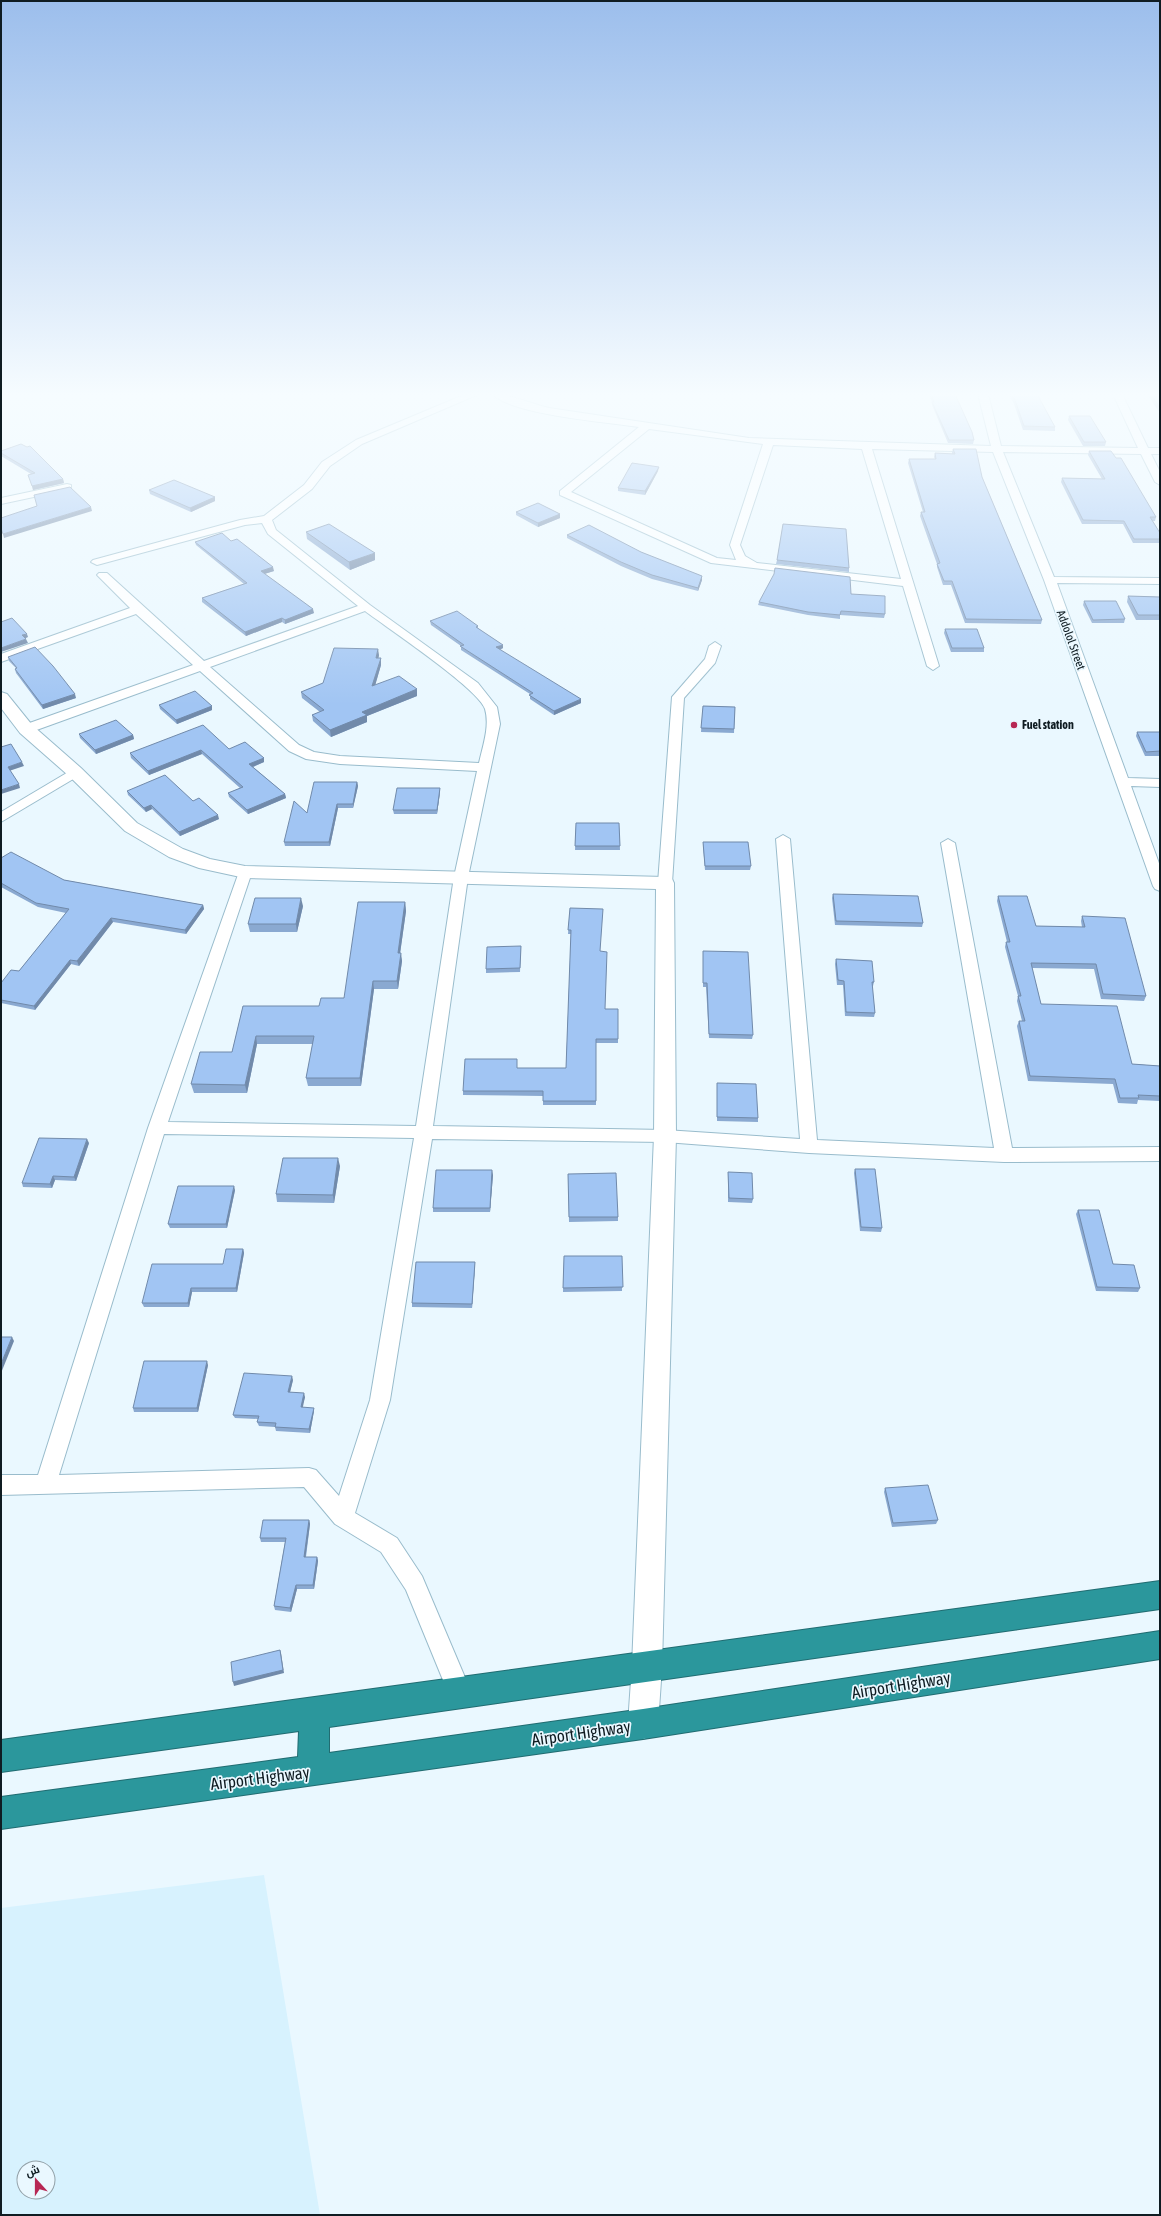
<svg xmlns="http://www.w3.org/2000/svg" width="1161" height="2216" viewBox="0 0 1161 2216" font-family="'Asap Condensed',Cairo,sans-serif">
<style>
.built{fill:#d7f2fe;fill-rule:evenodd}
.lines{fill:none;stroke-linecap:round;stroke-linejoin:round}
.street-casing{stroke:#99bccc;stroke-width:2}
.secondary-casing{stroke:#99bccc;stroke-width:2}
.highway-casing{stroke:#216c71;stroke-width:2}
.street{fill:#fff;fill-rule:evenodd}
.secondary{fill:#fff;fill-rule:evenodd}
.highway{fill:#2b979c;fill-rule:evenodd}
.wall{fill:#8aa9d1}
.shaded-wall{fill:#718aaa}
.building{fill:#a1c5f3;stroke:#718aaa}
.poi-dot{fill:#b72754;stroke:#eaf8ff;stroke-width:1.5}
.labels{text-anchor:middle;stroke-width:3.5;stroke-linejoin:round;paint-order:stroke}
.far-street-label{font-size:12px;fill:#0f1c22;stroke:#eaf8ff}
.far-poi-label{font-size:12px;font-weight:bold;fill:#0f1c22;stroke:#eaf8ff;text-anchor:start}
.near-street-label{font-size:17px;fill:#0f1c22;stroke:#eaf8ff}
</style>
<rect width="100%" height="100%" fill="#eaf8ff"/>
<path class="built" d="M264,1875L320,2215H1V1908ZM24,2168H48V2192H24Z"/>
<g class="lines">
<g class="street-casing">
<g id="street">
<path d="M466,394H479L362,444L330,466L312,489L272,520L276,530L370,605L478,683L497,707L500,724L468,877L433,1126L665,1130L800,1139L776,839L783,835L790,839L817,1140L994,1148L941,843L948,839L955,843L1012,1148L1160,1147V1161L1004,1162L809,1153L665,1142L432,1139L390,1400L355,1513L397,1538L422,1576L472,1694L468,1702L460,1706L452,1702L406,1590L381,1552L335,1524L304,1487L1,1495V1475H38L148,1128L240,869H250L252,872L168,1122L416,1126L454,877L477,771L340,764L306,759L289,751L200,671L31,732H21L20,729L21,726L193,665L136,614L1,662V654L130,608L97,575L99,573H107L204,661L358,606L268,534L262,523L245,525L97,565L91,562L93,560L240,520L264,516L304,485L322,462L356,440ZM365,611C386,627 479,689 485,709C490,726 483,745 479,763L340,756L314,752L299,745L210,667ZM164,1134L414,1138L370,1400L339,1496L316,1470L309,1468L59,1475Z"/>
<path d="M492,394C511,394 530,404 549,408L749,438L991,446L978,394H988L1001,446L1138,448L1113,394H1122L1148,448H1160V454H1151L1160,472V485L1155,482L1141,454L1003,452L1054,577L1160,578V584L1057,583L1128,778L1160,779V787L1131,786L1160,866V891L1155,889L1153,886L1044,580L993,452L872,449L939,666L933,670L927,666L903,586L711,563L560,495V491L639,427C607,422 513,415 492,394ZM649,429L763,444L730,545L736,560L717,558L571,492ZM773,445L862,449L901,579L757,563L745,556L740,545Z"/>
<polygon points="67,484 71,485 71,489 1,504 1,498"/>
<polygon points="715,642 721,646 715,663 684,698 672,883 670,886 660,886 658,883 672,697 705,659 709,646"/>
<polygon points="75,768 82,772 80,775 1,822 1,812"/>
</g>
</g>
<g class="secondary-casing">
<polygon id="secondary" points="1,692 7,694 32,725 81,768 137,823 183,849 210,859 245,866 665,877 672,879 674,883 676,1136 662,1666 658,1724 654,1735 643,1739 632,1735 628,1724 632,1666 654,1136 656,889 245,878 199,868 169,857 125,831 69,776 20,733 1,708"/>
</g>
<g class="highway-casing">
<polygon id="highway" points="1160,1581 1160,1609 329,1727 329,1753 643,1709 1160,1631 1160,1659 643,1739 1,1829 1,1797 298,1757 299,1731 1,1772 1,1740"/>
</g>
<use href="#street" class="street"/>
<use href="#secondary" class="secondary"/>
<use href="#highway" class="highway"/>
</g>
<g class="wall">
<polygon points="543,394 564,394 564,395 543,396"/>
<polygon points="929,394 955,394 974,440 973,444 948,443 932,405 932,402"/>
<polygon points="1009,394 1037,394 1055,427 1055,431 1023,430 1014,404"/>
<polygon points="1147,394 1160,394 1160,413"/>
<polygon points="1069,416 1106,442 1105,446 1083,446 1068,420"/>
<polygon points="953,449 982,477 1042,620 1041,624 965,623 951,585 943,585 937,567 937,564 920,516 921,512 923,512 908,463 909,459 935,459 934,457 935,453 952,454 952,452"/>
<polygon points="1,451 63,479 64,483 33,490 31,474 1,456"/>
<polygon points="1089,451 1116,458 1156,517 1155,521 1153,521 1160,533 1160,543 1133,543 1123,524 1082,524 1061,482 1062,478 1102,479 1088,455"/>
<polygon points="658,471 645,495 618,491 618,488"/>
<polygon points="149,490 215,497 215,501 191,512 150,494"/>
<polygon points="516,512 560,514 560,518 538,527 516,515"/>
<polygon points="306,532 375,560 350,570 307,539"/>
<polygon points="567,535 641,552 702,580 698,591 652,579 621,566 567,538"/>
<polygon points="231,541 274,571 264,574 314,613 285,624 282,622 246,636 202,602 202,598 244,584 196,545 195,542"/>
<polygon points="777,560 849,568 849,572 776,564"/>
<polygon points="851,594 885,614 884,618 840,615 840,619 808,615 758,605 759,602"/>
<polygon points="1128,596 1160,597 1160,620 1136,620 1127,602"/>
<polygon points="1084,601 1125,619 1124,623 1092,623 1083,605"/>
<polygon points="430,621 478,626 478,628 503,648 500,650 581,703 554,715 530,699 530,694 461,650 461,646 431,625"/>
<polygon points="945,629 984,648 984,652 951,652 944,633"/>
<polygon points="379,655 378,658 381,658 381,665 375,685 417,689 417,696 367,716 367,722 331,737 313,721 312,715 320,712 302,698 301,692 323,683"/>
<polygon points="8,657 76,698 43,709 16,673 15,669 16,668 9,661"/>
<polygon points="159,705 212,706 212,710 177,724 160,709"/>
<polygon points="703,706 735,707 734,733 701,732"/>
<polygon points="1137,732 1160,732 1160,756 1145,756 1136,736"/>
<polygon points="79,734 133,735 134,739 96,754 80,738"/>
<polygon points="229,749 264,758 264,762 253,767 285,794 286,798 248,814 229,797 228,793 240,788 202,754 149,775 131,758 130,753"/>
<polygon points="357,782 358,786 353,808 338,808 330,846 285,846 284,842 307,813"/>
<polygon points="440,788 440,792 437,814 394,814 393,810"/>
<polygon points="127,791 193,801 219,819 180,836 152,809 146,812 128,795"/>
<polygon points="576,823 619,823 620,850 575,850"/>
<polygon points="703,842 751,866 750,870 705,870 703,846"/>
<polygon points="1,858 64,880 203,905 204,909 186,934 113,922 79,966 71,964 35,1010 1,1003 1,983 19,971 66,913 38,907 1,887"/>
<polygon points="833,894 923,923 922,927 835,925 832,898"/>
<polygon points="998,896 1036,926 1082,927 1081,921 1082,916 1146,996 1144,1001 1101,999 1094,969 1032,968 1041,1004 1132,1064 1160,1066 1160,1101 1138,1100 1137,1104 1118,1103 1113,1084 1028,1081 1017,1026 1019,1021 1022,1021 1017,1001 1018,996 1005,947 1006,942 1007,942 997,901"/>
<polygon points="405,902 406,911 400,953 402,961 398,989 374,989 361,1086 308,1086 306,1078 313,1044 257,1044 247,1093 194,1093 191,1084 232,1052 243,1006 319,1006 344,998"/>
<polygon points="303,906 297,932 250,932 248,924"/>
<polygon points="570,908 600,951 605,1009 618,1009 618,1043 596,1043 596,1105 543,1105 543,1096 463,1095 463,1091 566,1068 571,934 568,934"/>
<polygon points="521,946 520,972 486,973 486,969"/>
<polygon points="703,951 753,1035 752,1039 709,1038 706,987 703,987"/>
<polygon points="836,959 874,982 873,986 872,986 875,1013 874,1017 845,1016 843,985 837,985 835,964"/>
<polygon points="717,1083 758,1118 758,1122 717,1121"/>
<polygon points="89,1143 76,1181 55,1180 52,1188 23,1187 22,1183"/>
<polygon points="340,1166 334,1203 277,1202 276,1194"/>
<polygon points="855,1169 882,1228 881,1232 860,1231 854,1173"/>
<polygon points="728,1172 753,1199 752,1203 728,1202"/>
<polygon points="568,1174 618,1217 618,1221 569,1222"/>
<polygon points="493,1175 490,1212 433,1212 433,1208"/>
<polygon points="235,1190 227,1228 170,1228 168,1224"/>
<polygon points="1078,1210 1113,1264 1140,1288 1138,1292 1096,1291 1076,1214"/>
<polygon points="243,1249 244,1253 237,1292 192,1292 189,1307 144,1307 142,1303 223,1264"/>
<polygon points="564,1256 622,1256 622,1291 563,1292"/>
<polygon points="475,1262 475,1266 472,1308 412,1307 412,1303"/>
<polygon points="208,1365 198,1412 134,1412 133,1408"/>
<polygon points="293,1380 290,1392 305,1397 302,1407 314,1411 310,1433 276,1431 275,1427 259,1426 257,1422 258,1419 235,1418 233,1415"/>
<polygon points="885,1488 938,1520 936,1524 892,1527 884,1492"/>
<polygon points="309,1520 310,1524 306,1557 317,1557 318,1561 314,1589 297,1589 291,1612 275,1610 274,1606 285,1542 261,1542 260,1538"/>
</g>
<g class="shaded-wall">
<polygon points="659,467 658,471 645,495 645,491"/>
<polygon points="63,479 64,483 33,490 32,486"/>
<polygon points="215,497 215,501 191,512 190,508"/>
<polygon points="91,507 92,511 4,538 3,534"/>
<polygon points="560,514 560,518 538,527 538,523"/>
<polygon points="375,553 375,560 350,570 349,562"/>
<polygon points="273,567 274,571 261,575 261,571"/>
<polygon points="702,576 702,580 698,591 698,588"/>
<polygon points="313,609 314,613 285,624 285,620"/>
<polygon points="282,618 282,622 246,636 245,632"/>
<polygon points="27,634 28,637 24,639 22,635"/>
<polygon points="26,639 28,643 1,652 1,648"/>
<polygon points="503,645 503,648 496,651 496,647"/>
<polygon points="378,649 379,655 377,665 376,658"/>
<polygon points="381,658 381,665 373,693 372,686"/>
<polygon points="417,689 417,696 367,716 367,722 331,737 330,730 362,712"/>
<polygon points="75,694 76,698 43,709 42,705"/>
<polygon points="581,699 581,703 554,715 554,711"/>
<polygon points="212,706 212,710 177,724 176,720"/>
<polygon points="133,735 134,739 96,754 95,750"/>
<polygon points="201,750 202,754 149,775 148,771"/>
<polygon points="264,758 264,762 250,768 249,764"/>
<polygon points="22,762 24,766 9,771 8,767"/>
<polygon points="357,782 358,786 353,808 353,804"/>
<polygon points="19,784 20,788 1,794 1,790"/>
<polygon points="440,788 440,792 437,814 437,810"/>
<polygon points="285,794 286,798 248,814 247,810"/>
<polygon points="337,804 338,808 330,846 329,842"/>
<polygon points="151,805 152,809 146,812 144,808"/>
<polygon points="218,815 219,819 180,836 179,832"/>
<polygon points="301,898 303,906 297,932 296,924"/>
<polygon points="405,902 406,911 399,961 398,953"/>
<polygon points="203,905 204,909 186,934 185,930"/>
<polygon points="111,918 113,922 79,966 77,961"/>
<polygon points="401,953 402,961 398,989 397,981"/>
<polygon points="70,960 71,964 35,1010 34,1006"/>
<polygon points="373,981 374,989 361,1086 360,1078"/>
<polygon points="256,1036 257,1044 247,1093 245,1085"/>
<polygon points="87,1139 89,1143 76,1181 74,1177"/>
<polygon points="338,1158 340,1166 334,1203 333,1195"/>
<polygon points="492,1170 493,1175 490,1212 490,1208"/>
<polygon points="53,1176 55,1180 52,1188 50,1184"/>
<polygon points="234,1186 235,1190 227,1228 226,1224"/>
<polygon points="243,1249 244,1253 237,1292 236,1288"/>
<polygon points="475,1262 475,1266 472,1308 472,1304"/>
<polygon points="191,1288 192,1292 189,1307 188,1303"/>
<polygon points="12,1337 14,1341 1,1373 1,1364"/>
<polygon points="207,1361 208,1365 198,1412 197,1408"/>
<polygon points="292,1376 293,1380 289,1396 288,1392"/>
<polygon points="304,1393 305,1397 302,1411 301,1407"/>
<polygon points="314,1408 314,1411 310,1433 309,1429"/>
<polygon points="309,1520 310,1524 305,1560 304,1557"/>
<polygon points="317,1557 318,1561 314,1589 313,1585"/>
<polygon points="296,1585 297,1589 291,1612 290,1608"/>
<polygon points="280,1650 281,1653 284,1673 234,1686 233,1682"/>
</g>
<g class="building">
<polygon points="931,394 955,394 972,432 974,440 949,440 932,402 934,402"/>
<polygon points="1012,394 1037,394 1055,427 1024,426 1015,400"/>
<polygon points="1151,394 1160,394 1160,408"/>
<polygon points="1069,416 1090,416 1106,442 1084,442"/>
<polygon points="21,444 27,447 30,446 63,479 32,486 28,475 35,473 1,453 1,451"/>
<polygon points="953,449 976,449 982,477 1042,620 966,619 952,581 944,581 937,564 940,563 921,512 925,512 909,459 936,459 935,453 955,454"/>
<polygon points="1089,451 1111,451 1116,458 1121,458 1156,517 1150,517 1160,533 1160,539 1134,539 1124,521 1083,520 1062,478 1105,479"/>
<polygon points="632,463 659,467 645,491 618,488"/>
<polygon points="174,480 215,497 190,508 149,490"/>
<polygon points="70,487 91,507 3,534 1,528 1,518 37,506 34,495"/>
<polygon points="538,503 560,514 538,523 516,512"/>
<polygon points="329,524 375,553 349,562 306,532"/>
<polygon points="783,524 846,529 849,568 777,560"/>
<polygon points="589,525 641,552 702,576 698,588 652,575 621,562 567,535"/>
<polygon points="222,533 231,541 237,539 273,567 261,571 313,609 285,620 282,618 245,632 202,598 247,583 195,542"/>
<polygon points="775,568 850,577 851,594 885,596 885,614 841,611 840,615 808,612 759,602 774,574"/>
<polygon points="1128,596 1160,597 1160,615 1138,615"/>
<polygon points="1084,601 1116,601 1125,619 1093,620"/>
<polygon points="457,611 478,626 476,627 503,645 496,647 581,699 554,711 529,695 533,693 460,646 464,645 430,621"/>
<polygon points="12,618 27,634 22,635 26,639 1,648 1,622"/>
<polygon points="945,629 977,629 984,648 952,648"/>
<polygon points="35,647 53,666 75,694 42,705 15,669 17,668 8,657"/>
<polygon points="334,648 378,649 376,658 381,658 372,686 399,676 417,689 362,712 367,715 330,730 312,715 324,710 301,692 323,683"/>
<polygon points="195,691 212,706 176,720 159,705"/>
<polygon points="703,706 735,707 734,729 701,728"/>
<polygon points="116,720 133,735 95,750 79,734"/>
<polygon points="203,725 229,749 245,742 264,758 249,764 285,794 247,810 228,793 243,787 201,750 148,771 130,753"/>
<polygon points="1137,732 1160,732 1160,751 1146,752"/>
<polygon points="11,744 22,762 8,767 19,784 1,790 1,747"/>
<polygon points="165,775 193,801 199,798 218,815 179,832 151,805 144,808 127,791"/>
<polygon points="314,782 357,782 353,804 337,804 329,842 284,842 294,801 307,813"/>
<polygon points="397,788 440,788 437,810 393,810"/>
<polygon points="576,823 619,823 620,846 575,846"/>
<polygon points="703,842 748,842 751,866 705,866"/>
<polygon points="11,852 64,880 203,905 185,930 111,918 77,961 70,960 34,1006 1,1000 1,983 11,970 19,971 69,909 36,903 1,883 1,858"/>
<polygon points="833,894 918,896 923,923 836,921"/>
<polygon points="998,896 1027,896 1036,926 1085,927 1082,916 1125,918 1146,996 1103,994 1096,964 1031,963 1041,1004 1117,1006 1132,1064 1160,1066 1160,1096 1138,1095 1139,1098 1120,1098 1115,1079 1030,1076 1019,1021 1025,1021 1018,996 1021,996 1006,942 1010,942"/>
<polygon points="255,898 301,898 296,924 248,924"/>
<polygon points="358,902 405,902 398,953 401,953 397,981 373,981 360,1078 306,1078 314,1036 256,1036 245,1085 191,1084 200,1052 232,1052 243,1006 319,1006 321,998 344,998"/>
<polygon points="570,908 603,909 600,951 607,952 605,1009 618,1009 618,1039 596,1039 596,1101 543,1101 543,1091 463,1091 465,1059 517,1059 517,1068 566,1068 571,930 568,930"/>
<polygon points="521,946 520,968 486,969 487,947"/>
<polygon points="703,951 748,952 753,1035 709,1034 707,983 703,983"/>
<polygon points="836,959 872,961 874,982 872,982 875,1013 846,1012 844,981 838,980"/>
<polygon points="717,1083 756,1084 758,1118 717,1117"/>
<polygon points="39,1138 87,1139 74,1177 53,1176 50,1184 22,1183"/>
<polygon points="283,1158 338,1158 333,1195 276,1194"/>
<polygon points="855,1169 875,1169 882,1228 861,1227"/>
<polygon points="436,1170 492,1170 490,1208 433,1208"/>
<polygon points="728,1172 752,1173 753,1199 729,1198"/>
<polygon points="616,1173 618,1217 569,1217 568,1174"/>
<polygon points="178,1186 234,1186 226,1224 168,1224"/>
<polygon points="1078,1210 1099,1210 1113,1264 1134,1265 1140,1288 1097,1287"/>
<polygon points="226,1249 243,1249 236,1288 191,1288 188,1303 142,1303 152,1264 223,1264"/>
<polygon points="564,1256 622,1256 623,1287 563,1288"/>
<polygon points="416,1262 475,1262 472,1304 412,1303"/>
<polygon points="1,1337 12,1337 1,1364"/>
<polygon points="144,1361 207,1361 197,1408 133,1408"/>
<polygon points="244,1373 292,1376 288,1392 304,1393 301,1407 314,1408 309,1429 275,1427 276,1423 257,1422 259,1416 233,1415"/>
<polygon points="928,1485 938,1520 893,1523 885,1488"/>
<polygon points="263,1520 309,1520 304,1557 317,1557 313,1585 296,1585 290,1608 274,1606 286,1538 260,1538"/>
<polygon points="280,1650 283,1670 233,1682 231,1662"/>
</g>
<linearGradient id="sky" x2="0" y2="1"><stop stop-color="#9cbeec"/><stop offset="0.56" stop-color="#f6fcff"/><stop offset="1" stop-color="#f6fcff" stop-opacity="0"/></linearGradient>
<rect width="1161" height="705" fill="url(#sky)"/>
<circle class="poi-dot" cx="1014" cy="725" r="4"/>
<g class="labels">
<g class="far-street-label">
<text transform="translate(1071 640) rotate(70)" y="4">Addolol Street</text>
</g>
<g class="far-poi-label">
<text x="1022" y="729">Fuel station</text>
</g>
<g class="near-street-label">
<text transform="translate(901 1685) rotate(-9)" y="6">Airport Highway</text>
<text transform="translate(581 1733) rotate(-8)" y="6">Airport Highway</text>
<text transform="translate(260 1778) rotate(-7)" y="6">Airport Highway</text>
</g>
</g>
<rect width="1161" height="2216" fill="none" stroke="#0f1c22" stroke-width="4"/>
<g transform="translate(36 2180) rotate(339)"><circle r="19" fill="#eaf8ff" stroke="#92a0a7"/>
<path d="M0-3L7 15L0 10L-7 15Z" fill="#b72754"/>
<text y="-6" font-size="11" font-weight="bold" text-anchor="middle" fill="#0f1c22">ش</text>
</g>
</svg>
